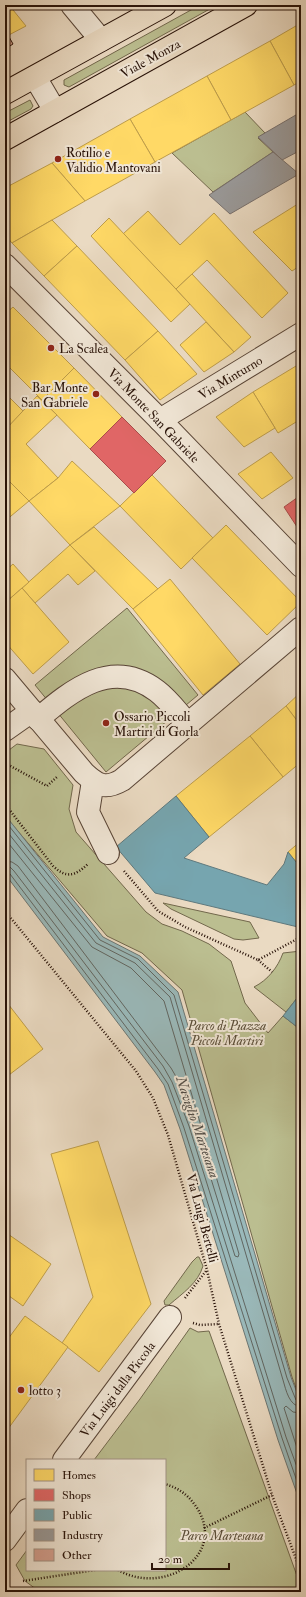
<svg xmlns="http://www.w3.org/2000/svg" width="306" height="1597" viewBox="0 0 306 1597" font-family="'IM FELL Double Pica',serif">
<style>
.green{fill:#bbbe90;stroke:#72684c}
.water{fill:#9ab9ba;stroke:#6c7673}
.homes{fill:#ffd966;stroke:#be9d4a}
.shops{fill:#e06666;stroke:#a94d4a}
.public{fill:#76a5af;stroke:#5f797d}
.industry{fill:#999;stroke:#77706e}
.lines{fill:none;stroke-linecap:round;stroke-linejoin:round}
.shore{stroke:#616661;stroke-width:1}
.building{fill:#d6a091;stroke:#281208}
.minor-casing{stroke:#584436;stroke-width:24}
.major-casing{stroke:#281208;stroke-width:24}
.path{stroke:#281208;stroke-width:2.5;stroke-dasharray:1 2;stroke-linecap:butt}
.minor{stroke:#f1e7d7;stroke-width:22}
.major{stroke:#eadac2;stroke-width:22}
.poi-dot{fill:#8f2418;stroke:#f1e7d7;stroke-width:1.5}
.labels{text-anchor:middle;stroke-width:4;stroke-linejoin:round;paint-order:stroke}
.street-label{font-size:13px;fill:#281208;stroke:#f1e7d7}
.poi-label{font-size:13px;fill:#281208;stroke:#f1e7d7;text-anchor:start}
.park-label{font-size:13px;font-style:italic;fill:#5b4e38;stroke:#f1e7d7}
.water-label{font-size:14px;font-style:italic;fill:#504c46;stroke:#f1e7d7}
</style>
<rect width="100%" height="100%" fill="#eadac2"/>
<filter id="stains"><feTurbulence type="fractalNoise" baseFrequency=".005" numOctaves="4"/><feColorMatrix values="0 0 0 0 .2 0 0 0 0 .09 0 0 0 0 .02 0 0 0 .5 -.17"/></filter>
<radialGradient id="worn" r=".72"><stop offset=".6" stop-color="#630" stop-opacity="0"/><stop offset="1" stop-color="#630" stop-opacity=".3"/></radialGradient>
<g class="green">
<polygon points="200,5 217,5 69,87 64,85 64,80"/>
<polygon points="30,100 33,106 31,109 5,123 5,113"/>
<polygon points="245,112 265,133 258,138 273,152 213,192 172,153"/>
<polygon points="127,608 198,695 106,772 35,685"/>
<polygon points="17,744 44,749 73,785 69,809 76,832 146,912 162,924 182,931 209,944 231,961 245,1003 268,1033 283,1016 301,1030 301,1402 292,1377 182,990 142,953 107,936 5,816 5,753"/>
<polygon points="163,903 250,922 259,938 243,940 234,939 171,909"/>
<path d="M301,951V993L286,1012L254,987C268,980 278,967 283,953Z"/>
<path d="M197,1257H199L203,1266C198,1283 183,1293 169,1305H165L164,1301L192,1262Z"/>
<polygon points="190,1328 198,1332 209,1331 301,1587 301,1592 40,1592 25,1581 16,1565 27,1550 27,1570 165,1570 165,1460 94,1460 140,1399"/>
</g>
<polygon class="water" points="5,815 103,937 140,956 178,992 291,1377 301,1403 301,1505 278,1440 180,1129 164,1085 155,1072 5,874"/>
<g class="homes">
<polygon points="5,5 9,5 26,26 5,37"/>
<polygon points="301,23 301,81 294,85 270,41"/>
<polygon points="270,41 294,85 231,120 207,76"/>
<polygon points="207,76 231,120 155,162 130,119"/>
<polygon points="130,119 155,162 85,201 52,163"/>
<polygon points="52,163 85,201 12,243 5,235 5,188"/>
<polygon points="301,202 301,265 292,271 253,232"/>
<polygon points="148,211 180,245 214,213 288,293 262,318 207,260 176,289 123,234"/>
<polygon points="109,218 190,304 171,322 91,236"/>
<polygon points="52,220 77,246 44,276 12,243"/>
<polygon points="77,246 158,331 125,360 44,276"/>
<polygon points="192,274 251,337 234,352 176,289"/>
<polygon points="13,307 74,368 42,400 5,363 5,314"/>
<polygon points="206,322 234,352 204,372 180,345"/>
<polygon points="158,331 197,374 160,400 125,360"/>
<polygon points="301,363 301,419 278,433 253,392"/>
<polygon points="74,368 122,417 90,449 42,400"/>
<polygon points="253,392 275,428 244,447 216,417"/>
<polygon points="5,393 24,412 5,430"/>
<polygon points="37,396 57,415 26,444 58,478 29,501 5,477 5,430"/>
<polygon points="271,452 293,478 262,499 238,474"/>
<polygon points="72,461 120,506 70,545 29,501 58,478"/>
<polygon points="152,475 213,538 181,569 120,506"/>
<polygon points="5,477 29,501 5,521"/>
<polygon points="226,525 301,602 267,635 192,558"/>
<polygon points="94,527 158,589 133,609 70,545"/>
<polygon points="70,545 95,571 78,585 68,574 35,603 22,588"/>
<polygon points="13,564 29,582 5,603 5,571"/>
<polygon points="170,579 240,664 203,695 133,609"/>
<polygon points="22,588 69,642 33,674 5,642 5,603"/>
<polygon points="301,692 301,719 298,722 286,706"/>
<polygon points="5,698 10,705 5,709"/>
<polygon points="286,706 298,722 301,719 301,762 283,777 250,736"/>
<polygon points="250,736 283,777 209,837 176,796"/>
<polygon points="301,841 301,868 288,852"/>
<polygon points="5,1000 43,1049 5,1078"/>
<polygon points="98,1141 151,1304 99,1372 62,1343 93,1297 51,1154"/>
<polygon points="5,1232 51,1264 23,1306 5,1293"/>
<polygon points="25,1316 68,1347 5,1433 5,1343"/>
</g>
<g class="shops">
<polygon points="122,417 166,461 134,493 90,449"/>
<polygon points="301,495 301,533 284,507"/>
</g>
<g class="public">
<polygon points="176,796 209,837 184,858 267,885 284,864 288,852 301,868 301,925 298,927 155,893 116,847"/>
<polygon points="301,993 301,1030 283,1016"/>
</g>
<g class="industry">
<polygon points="301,112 301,150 282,160 258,137"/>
<polygon points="273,152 299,174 230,214 209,195"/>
</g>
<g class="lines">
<g class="shore">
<polyline points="5,821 100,940 138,959 174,995 287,1378 296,1400 301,1402"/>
<path d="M5,829L96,943L135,963L170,997L283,1380C286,1390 289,1406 301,1407"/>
<polyline points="5,839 92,947 131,968 164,1001 239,1254 238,1257 235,1256 194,1124 178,1080 171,1068 18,866 12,862 5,861"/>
<polyline points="5,867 10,867 14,871 163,1066 172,1082 189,1126 286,1437 301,1478"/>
<polyline points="5,872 10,874 158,1069 168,1084 184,1128 282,1438 301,1493"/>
<polyline points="301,1413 293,1412 286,1406 284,1408 301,1460"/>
</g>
</g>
<polygon class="building" points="8,35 13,44 5,49 5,37"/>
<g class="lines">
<g class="minor-casing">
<g id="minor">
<polyline points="72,5 101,40"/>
<polyline points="35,77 55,111"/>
<polyline points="5,265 160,420 301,566"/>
<polyline points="160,420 301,334"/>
<path d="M5,679L84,773C97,785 105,790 122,780L301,628"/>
<path d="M38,719C72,690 112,657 157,691C169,700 178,713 188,724"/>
<polyline points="5,730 32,711"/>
<polyline points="93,781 88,812 108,853"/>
<polyline points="64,1460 170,1317"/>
<polyline points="5,1540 27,1510"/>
</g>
</g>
<g class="major-casing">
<g id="major">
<polyline points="5,93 165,5"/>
<polyline points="5,139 246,5"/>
</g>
</g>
<g class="path">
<polyline points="5,763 47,786 57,777"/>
<path d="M5,804L53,866C66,878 74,877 88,864"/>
<polyline points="124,871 158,911 185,927 258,960 301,937"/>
<polyline points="5,911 136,1071 153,1098 168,1135 207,1270 219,1324 272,1495 301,1572"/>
<polyline points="258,960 272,972"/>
<polyline points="185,1298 206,1271"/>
<polyline points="193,1323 200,1325 219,1324"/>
<polyline points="204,1528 272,1495"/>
<path d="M118,1570C165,1597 230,1554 195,1505C187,1494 178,1488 165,1484"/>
<polyline points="23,1581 95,1570"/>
</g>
<use href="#minor" class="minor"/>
<use href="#major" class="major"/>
</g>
<g class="poi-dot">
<circle cx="58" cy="159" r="4"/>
<circle cx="51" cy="348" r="4"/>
<circle cx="96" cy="394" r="4"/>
<circle cx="106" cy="723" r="4"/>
<circle cx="21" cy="1390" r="4"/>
</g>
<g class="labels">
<g class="street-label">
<text transform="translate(150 58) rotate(-29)" y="5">Viale Monza</text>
<text transform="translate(230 377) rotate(-31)" y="5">Via Minturno</text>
<text transform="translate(154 415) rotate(46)" y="5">Via Monte San Gabriele</text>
<text transform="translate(203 1218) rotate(75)" y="5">Via Luigi Bertelli</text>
<text transform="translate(117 1389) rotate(-53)" y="5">Via Luigi dalla Piccola</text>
</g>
<g class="poi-label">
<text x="66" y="157">Rotilio e<tspan x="66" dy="15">Validio Mantovani</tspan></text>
<text x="59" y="353">La Scalea</text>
<text x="88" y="392" text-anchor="end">Bar Monte<tspan x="88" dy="15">San Gabriele</tspan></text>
<text x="114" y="721">Ossario Piccoli<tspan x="114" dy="15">Martiri di Gorla</tspan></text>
<text x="29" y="1395">lotto 3</text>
</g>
<g class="park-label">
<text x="227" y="1030">Parco di Piazza<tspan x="227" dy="15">Piccoli Martiri</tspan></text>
<text x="222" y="1540">Parco Martesana</text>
</g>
<g class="water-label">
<text transform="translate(198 1127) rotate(71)" y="5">Naviglio Martesana</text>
</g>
</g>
<rect width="306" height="1597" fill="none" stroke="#eadac2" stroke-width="20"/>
<rect x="6" y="6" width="294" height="1585" fill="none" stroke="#281208" stroke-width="2"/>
<rect x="10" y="10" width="286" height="1577" fill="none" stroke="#281208"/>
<rect x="26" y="1459" width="140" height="112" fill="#f1e7d7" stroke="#a19284"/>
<rect x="34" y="1469" width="20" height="12" fill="#ffd966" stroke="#a19284"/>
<text x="62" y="1479" font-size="12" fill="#281208">Homes</text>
<rect x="34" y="1489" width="20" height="12" fill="#e06666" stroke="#a19284"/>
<text x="62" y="1499" font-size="12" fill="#281208">Shops</text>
<rect x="34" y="1509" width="20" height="12" fill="#76a5af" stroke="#a19284"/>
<text x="62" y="1519" font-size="12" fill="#281208">Public</text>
<rect x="34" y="1529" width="20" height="12" fill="#999999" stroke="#a19284"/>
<text x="62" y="1539" font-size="12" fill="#281208">Industry</text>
<rect x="34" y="1549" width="20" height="12" fill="#d6a091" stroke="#a19284"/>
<text x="62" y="1559" font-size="12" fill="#281208">Other</text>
<path d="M152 1563v6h77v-6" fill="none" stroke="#281208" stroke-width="2"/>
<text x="158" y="1563" font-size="12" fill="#281208" stroke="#f1e7d7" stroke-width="3" paint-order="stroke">20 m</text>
<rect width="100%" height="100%" filter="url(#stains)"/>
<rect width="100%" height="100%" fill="url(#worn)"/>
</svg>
